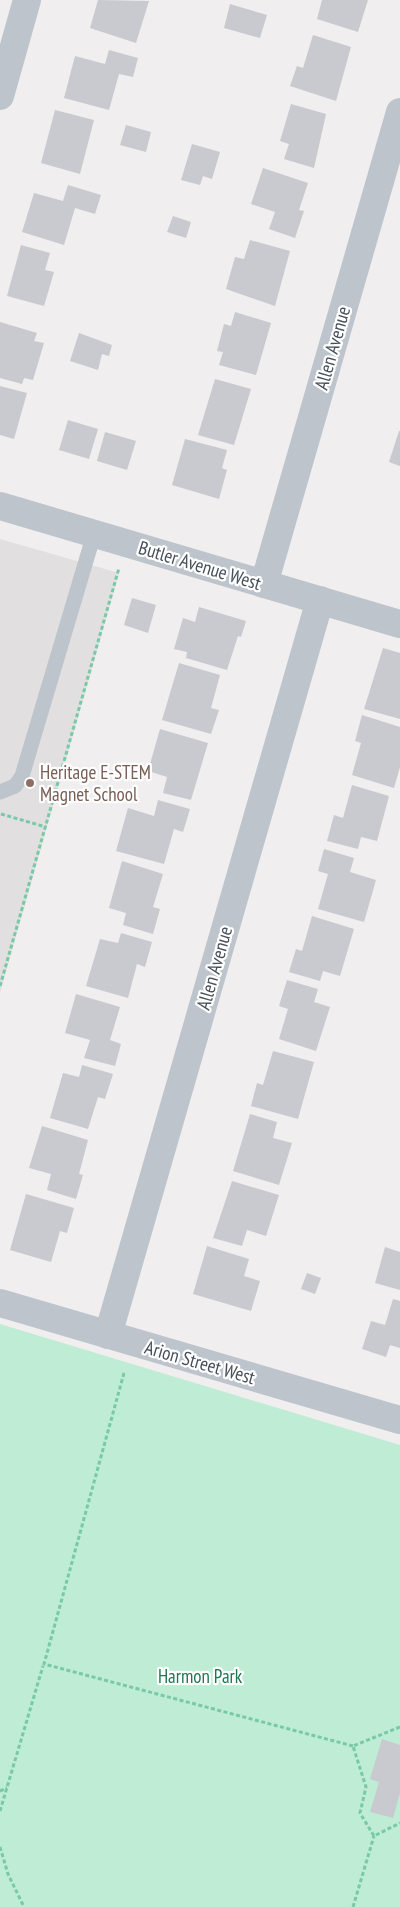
<svg xmlns="http://www.w3.org/2000/svg" width="400" height="1907" viewBox="0 0 400 1907" font-family="'PT Sans Narrow',sans-serif">
<style>
.education{fill:#e1dfdf}
.green{fill:#beecd4}
.building{fill:#c8cad0}
.lines{fill:none;stroke-linecap:round;stroke-linejoin:round}
.path{stroke:#78c9a7;stroke-width:3;stroke-dasharray:4 2.5;stroke-linecap:butt}
.service{stroke:#bdc4cc;stroke-width:15}
.minor{stroke:#bdc4cc;stroke-width:28}
.tertiary{stroke:#bdc4cc;stroke-width:28}
.education-dot{fill:#8d6e63;stroke:#fff;stroke-width:2}
.labels{text-anchor:middle;stroke-width:4.5;stroke-linejoin:round;paint-order:stroke}
.street-label{font-size:19px;fill:#47505a;stroke:#fff}
.education-label{font-size:19px;fill:#785e54;stroke:#fff;text-anchor:start}
.park-label{font-size:19px;fill:#1b7851;stroke:#fff}
</style>
<rect width="100%" height="100%" fill="#f0eeee"/>
<polygon class="education" points="0,539 119,573 0,993"/>
<polygon class="green" points="0,1324 400,1445 400,1907 0,1907"/>
<g class="building">
<polygon points="98,0 149,1 136,43 90,28"/>
<polygon points="322,0 368,0 358,32 317,19"/>
<polygon points="230,4 267,15 260,38 224,28"/>
<polygon points="313,35 351,47 336,101 290,86 297,66 303,68"/>
<polygon points="109,50 138,58 133,77 119,74 109,110 64,98 75,56 105,64"/>
<polygon points="291,104 326,114 314,168 284,159 289,144 280,141"/>
<polygon points="55,110 94,120 80,174 41,163"/>
<polygon points="126,125 151,132 146,152 120,145"/>
<polygon points="192,144 220,152 212,179 203,176 200,185 181,180"/>
<polygon points="263,168 308,183 299,210 304,211 295,238 269,229 275,212 251,204"/>
<polygon points="68,185 101,195 95,214 75,208 64,245 22,232 34,193 63,201"/>
<polygon points="173,216 191,222 186,238 167,232"/>
<polygon points="250,240 290,251 275,306 226,289 235,257 244,259"/>
<polygon points="21,245 50,253 45,270 54,272 44,306 7,296"/>
<polygon points="235,312 271,323 256,375 219,365 223,352 217,351 224,324 231,326"/>
<polygon points="0,322 37,333 34,341 44,343 33,380 24,378 22,384 0,378"/>
<polygon points="79,333 112,345 109,356 102,354 98,370 70,361"/>
<polygon points="215,379 251,389 234,445 198,435"/>
<polygon points="0,386 27,393 14,439 0,435"/>
<polygon points="68,420 98,429 89,459 59,450"/>
<polygon points="399,431 400,431 400,466 389,462"/>
<polygon points="105,432 136,441 127,470 97,461"/>
<polygon points="185,439 227,450 222,468 227,470 219,499 172,485"/>
<polygon points="132,598 156,605 148,633 124,625"/>
<polygon points="199,607 246,621 241,637 238,636 227,670 186,658 187,652 174,649 183,618 195,622"/>
<polygon points="383,648 400,653 400,719 364,709"/>
<polygon points="179,663 220,675 211,708 219,710 211,734 162,720"/>
<polygon points="362,715 400,727 400,767 394,788 352,775 361,743 355,741"/>
<polygon points="160,729 208,743 191,800 163,793 167,777 148,771"/>
<polygon points="352,785 389,796 377,841 361,837 358,849 327,841 334,815 343,818"/>
<polygon points="158,800 190,809 183,832 174,829 164,864 116,851 128,808 154,816"/>
<polygon points="324,849 354,858 350,872 376,880 364,922 318,909 328,874 318,871"/>
<polygon points="122,861 163,874 153,907 160,909 153,934 123,925 126,913 109,908"/>
<polygon points="312,916 354,929 340,976 323,971 320,981 289,972 296,949 302,951"/>
<polygon points="121,933 152,942 145,967 137,964 128,998 86,986 100,939 118,943"/>
<polygon points="287,980 318,989 314,1002 330,1007 316,1051 279,1039 288,1009 279,1006"/>
<polygon points="76,994 120,1007 110,1040 121,1044 115,1066 84,1058 90,1040 65,1033"/>
<polygon points="273,1051 314,1062 298,1119 251,1106 257,1083 263,1085"/>
<polygon points="82,1065 113,1074 105,1099 98,1097 88,1129 50,1118 63,1073 79,1077"/>
<polygon points="250,1114 277,1122 273,1138 292,1143 279,1185 233,1171"/>
<polygon points="42,1126 88,1140 79,1174 83,1175 76,1199 47,1190 51,1174 29,1168"/>
<polygon points="232,1181 279,1195 266,1236 247,1230 242,1246 213,1238"/>
<polygon points="26,1194 74,1208 67,1233 60,1231 51,1262 10,1250"/>
<polygon points="207,1246 249,1259 244,1276 260,1281 251,1311 193,1294"/>
<polygon points="385,1247 400,1252 400,1290 375,1283"/>
<polygon points="307,1273 321,1278 315,1294 301,1289"/>
<polygon points="393,1299 400,1301 400,1348 390,1345 386,1357 362,1349 371,1321 385,1325"/>
<polygon points="382,1739 400,1745 400,1793 393,1818 370,1812 379,1782 370,1779"/>
</g>
<g class="lines">
<g class="path">
<polyline points="1,814 46,827"/>
<polyline points="0,986 119,568"/>
<polyline points="124,1373 44,1664 353,1746"/>
<polyline points="400,1727 353,1746 366,1787 360,1813 374,1836 400,1823"/>
<polyline points="0,1791 7,1788"/>
<polyline points="0,1811 43,1666"/>
<polyline points="0,1847 8,1874 24,1907"/>
<polyline points="353,1907 374,1836"/>
</g>
<polyline class="service" points="0,792 15,786 22,776 94,534"/>
<g class="minor">
<polyline points="0,96 27,0"/>
<polyline points="264,584 400,112"/>
<polyline points="0,1303 400,1420"/>
<polyline points="108,1335 320,600"/>
</g>
<polyline class="tertiary" points="0,506 400,624"/>
</g>
<circle class="education-dot" cx="30" cy="783" r="5"/>
<g class="labels">
<g class="street-label">
<text transform="translate(332 348) rotate(-74)" y="7">Allen Avenue</text>
<text transform="translate(200 565) rotate(17)" y="7">Butler Avenue West</text>
<text transform="translate(214 968) rotate(-74)" y="7">Allen Avenue</text>
<text transform="translate(200 1362) rotate(16)" y="7">Arion Street West</text>
</g>
<g class="education-label">
<text x="40" y="779">Heritage E-STEM<tspan x="40" dy="22">Magnet School</tspan></text>
</g>
<g class="park-label">
<text x="200" y="1683">Harmon Park</text>
</g>
</g>
</svg>
